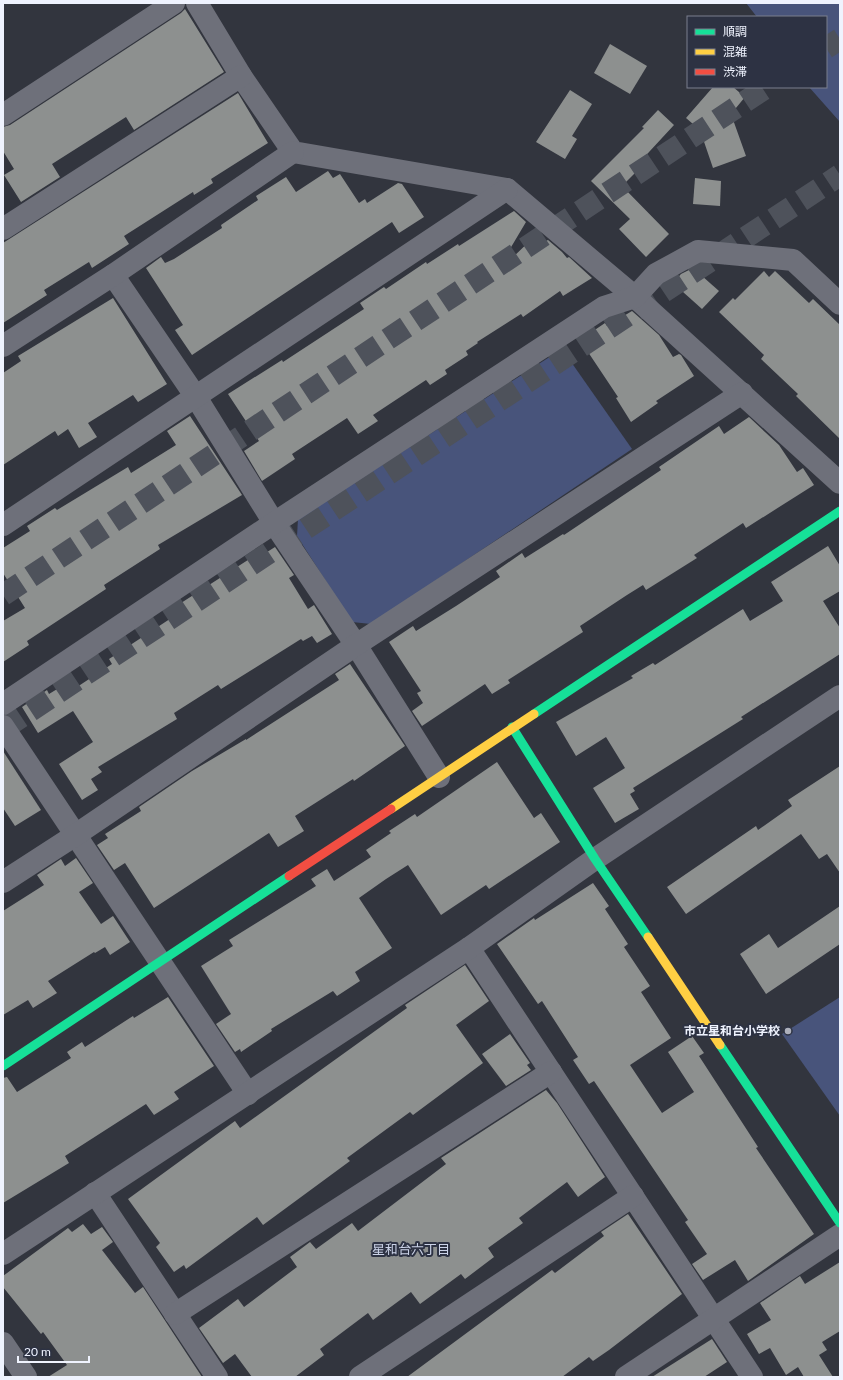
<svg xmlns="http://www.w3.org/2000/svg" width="843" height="1380" viewBox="0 0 843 1380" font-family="Lato,'Noto Sans JP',sans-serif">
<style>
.green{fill:#48547b}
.building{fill:#8d908f}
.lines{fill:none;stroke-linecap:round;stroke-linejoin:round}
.highway-tunnel{stroke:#4e525b;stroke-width:22;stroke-dasharray:22 11;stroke-linecap:butt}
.street{stroke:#6e707a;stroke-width:22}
.fast{stroke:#16e098;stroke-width:9}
.slow{stroke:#ffcf43;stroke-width:9}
.jam{stroke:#f24e42;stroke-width:9}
.poi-dot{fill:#adb0bb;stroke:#2d3243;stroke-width:1.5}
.labels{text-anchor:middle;stroke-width:4;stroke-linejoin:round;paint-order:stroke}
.poi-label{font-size:12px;font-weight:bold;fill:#eff3fe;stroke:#2d3243;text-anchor:end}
.neighbourhood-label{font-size:13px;fill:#cbd3e8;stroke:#2d3243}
</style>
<rect width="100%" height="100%" fill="#32353e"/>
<g class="green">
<polygon points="746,3 840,3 840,122 809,87 826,87 826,17 757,17"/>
<polygon points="562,349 632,449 371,624 352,622 297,536 298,519"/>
<polygon points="840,997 840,1116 782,1034"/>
</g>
<g class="building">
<polygon points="185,9 224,72 134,130 126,117 52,164 60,177 21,202 4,175 14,169 3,151 3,127 10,125 181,13"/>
<polygon points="610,44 647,66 630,94 594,73"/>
<polygon points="713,87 733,87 745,97 731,114 746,156 713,168 700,130 686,118"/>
<polygon points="570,90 592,104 572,136 577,139 565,159 536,142"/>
<polygon points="238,93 268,143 211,179 213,183 194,195 193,192 124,236 129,244 92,268 89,262 44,290 47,295 3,323 3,243"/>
<polygon points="658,110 674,125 637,165 640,168 622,186 669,234 646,257 619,229 630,219 591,181 644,128 642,127"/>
<polygon points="328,171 333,178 340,174 359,203 365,199 367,203 398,183 402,184 424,217 399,233 392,222 192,355 175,330 183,325 146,268 161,257 165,263 174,259 222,228 221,225 258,200 256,196 286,177 296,192"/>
<polygon points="695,178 721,181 720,206 693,204"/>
<polygon points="514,211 526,222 504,259 508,262 537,234 542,243 548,240 562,252 567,258 569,257 592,278 563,296 560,291 523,317 521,314 477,342 478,343 466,351 468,355 445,370 447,374 430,385 426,380 373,415 378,421 358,434 347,418 292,454 295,459 262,481 244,451 259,441 228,394 282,360 283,362 364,309 360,303 384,287 386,289 426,262 427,264 458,244 459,246"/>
<polygon points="693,268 719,291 702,309 673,283 681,274"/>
<polygon points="764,271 769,277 775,271 809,303 813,299 840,325 840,439 796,396 798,394 761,359 764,355 719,312 733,298 735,300"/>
<polygon points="113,298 167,384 138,402 133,395 88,423 97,437 79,448 68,429 58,436 55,431 3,465 3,373 21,361 18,356"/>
<polygon points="632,311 659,335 673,357 679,354 681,355 694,376 656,401 658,403 631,422 616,398 618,397 580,340 605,323 607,326"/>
<polygon points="190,416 242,495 158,545 160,549 104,585 106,589 27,641 29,645 3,662 3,621 25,608 3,573 3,548 30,531 27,526 55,508 57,510 128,467 131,473 176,445 167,431"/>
<polygon points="749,417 779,445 797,472 803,468 814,485 746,528 743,523 694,555 697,558 646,590 643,585 627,595 580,626 583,632 508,680 510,683 492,694 485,684 422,726 412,711 423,703 417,693 421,691 389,642 413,626 416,631 456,606 500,577 496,571 522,553 525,558 563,534 564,535 661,470 659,467 719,426 724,434"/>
<polygon points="828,546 840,566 840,591 823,601 840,628 840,654 741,717 743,719 633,788 635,791 630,794 639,809 615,823 593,788 625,768 606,737 576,756 556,722 633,678 631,676 653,663 655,665 743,609 750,621 783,601 771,582"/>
<polygon points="275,547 294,575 289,578 308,609 314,605 332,634 317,643 312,636 303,641 301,639 221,689 218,685 174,713 177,719 98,767 102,772 91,779 98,790 82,800 59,764 93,742 73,711 38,733 22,707 47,690 49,694 72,680 77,687 112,664 109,659 185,609 181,603 251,558 253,561"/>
<polygon points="350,664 405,746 354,781 353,779 295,816 304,831 278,847 269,833 154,908 125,863 114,870 97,845 108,838 105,834 141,811 139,807 192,771 246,739 246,740 339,680 335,674"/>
<polygon points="3,751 41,810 15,826 3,808"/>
<polygon points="497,762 534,818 541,813 560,842 489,889 486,885 441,915 408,865 386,879 359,898 392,948 355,972 360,981 337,996 333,991 271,1029 272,1031 241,1052 240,1049 235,1052 216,1024 231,1014 201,966 233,946 229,940 316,886 311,879 327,869 334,881 371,857 366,850 391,833 389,831 415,814 417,817"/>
<polygon points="840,766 840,873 827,854 819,859 801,834 686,914 667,887 756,826 758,830 792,806 788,800"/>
<polygon points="76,858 93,883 79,892 101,924 113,916 130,942 110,955 105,947 95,953 94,952 48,981 57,993 33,1008 28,1000 3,1015 3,911 44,885 37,875 61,859 65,866"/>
<polygon points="593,883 609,906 605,909 628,944 624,947 650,986 641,992 671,1038 630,1065 662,1113 694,1092 668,1052 692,1036 704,1053 699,1056 758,1147 756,1148 814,1234 748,1281 735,1260 703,1280 692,1264 707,1254 685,1222 688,1220 594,1081 589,1084 573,1060 578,1057 542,1001 538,1004 497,944 534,918 535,920"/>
<polygon points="840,906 840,944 766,994 740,954 769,934 778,948"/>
<polygon points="465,965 489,1001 456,1025 483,1063 413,1115 410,1112 347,1158 350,1161 263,1225 257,1217 186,1269 184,1265 174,1272 156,1247 160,1243 128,1199 235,1121 240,1128 407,1008 405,1005"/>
<polygon points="168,997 214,1066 174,1092 179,1099 154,1115 146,1104 65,1156 69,1163 3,1203 3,1078 7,1077 17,1092 71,1058 67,1052 82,1042 85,1047 133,1016 134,1018"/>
<polygon points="510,1034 530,1063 527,1065 531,1070 506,1086 482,1054"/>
<polygon points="546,1090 557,1103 605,1177 578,1197 567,1182 519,1218 523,1223 488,1248 494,1257 465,1279 461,1274 420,1304 411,1292 373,1320 368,1313 320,1349 324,1355 295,1377 252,1377 235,1354 223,1363 199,1328 238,1299 244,1307 297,1267 290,1257 310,1242 316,1249 352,1223 358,1231 446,1164 441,1158"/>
<polygon points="628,1214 682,1294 609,1350 593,1361 589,1357 562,1377 407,1377 552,1270 555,1273 604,1236 601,1232"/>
<polygon points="83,1224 91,1234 102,1227 113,1242 102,1250 135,1293 143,1287 202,1377 48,1377 67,1365 43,1332 41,1334 3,1287 3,1276 68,1228 72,1232"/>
<polygon points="840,1262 840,1331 822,1342 827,1350 819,1355 833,1377 804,1377 798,1367 786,1375 770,1348 759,1354 747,1334 771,1320 760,1303 800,1276 805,1284"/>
<polygon points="712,1339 727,1362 704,1377 652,1377"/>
</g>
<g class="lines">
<g class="highway-tunnel">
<polyline points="826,48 840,39"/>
<polyline points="3,595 767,87"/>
<polyline points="3,729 840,175"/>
</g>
<g class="street">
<polyline points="197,3 241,76 293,152 507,189 635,297 840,483"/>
<polyline points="3,115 174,3"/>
<polyline points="3,229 241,76"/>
<polyline points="113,275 196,397 274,523 356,645 439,777"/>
<polyline points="3,346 113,275 293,152"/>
<polyline points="3,525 507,189"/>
<polyline points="3,704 274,523 604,307 635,297 656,274 698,251 793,260 840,304"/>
<polyline points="3,726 248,1094"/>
<polyline points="3,882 74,836 356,645 742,393"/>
<polyline points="469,948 752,1377"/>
<polyline points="95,1193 217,1377"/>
<polyline points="3,1254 469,948 595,859 840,696"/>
<polyline points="175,1314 551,1072"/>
<polyline points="3,1343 26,1377"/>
<polyline points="360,1377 633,1196"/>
<polyline points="626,1377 840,1235"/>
</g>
<g class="fast">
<polyline points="534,714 840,511"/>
<polyline points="512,727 595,859 648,937"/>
<polyline points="720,1045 840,1223"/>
<polyline points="3,1066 289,876"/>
</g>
<g class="slow">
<polyline points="391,809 534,714"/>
<polyline points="648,937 720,1045"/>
</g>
<polyline class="jam" points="289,876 391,809"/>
</g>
<circle class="poi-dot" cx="788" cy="1031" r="4"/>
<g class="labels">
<g class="poi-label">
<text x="780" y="1035">市立星和台小学校</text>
</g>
<g class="neighbourhood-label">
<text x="411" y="1254">星和台六丁目</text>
</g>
</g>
<rect width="843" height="1380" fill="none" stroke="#eff3fe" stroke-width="8"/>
<rect x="687" y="16" width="140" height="72" fill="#2d3243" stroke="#7b7f8e"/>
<rect x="695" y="29" width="20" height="6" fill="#16e098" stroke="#7b7f8e"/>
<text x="723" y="36" font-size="12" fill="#eff3fe">順調</text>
<rect x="695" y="49" width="20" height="6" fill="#ffcf43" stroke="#7b7f8e"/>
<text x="723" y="56" font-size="12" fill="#eff3fe">混雑</text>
<rect x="695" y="69" width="20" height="6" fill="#f24e42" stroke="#7b7f8e"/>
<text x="723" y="76" font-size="12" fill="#eff3fe">渋滞</text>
<path d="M18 1356v6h71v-6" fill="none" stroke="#eff3fe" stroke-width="2"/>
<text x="24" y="1356" font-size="12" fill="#eff3fe" stroke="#2d3243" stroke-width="3" paint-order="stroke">20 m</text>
</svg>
